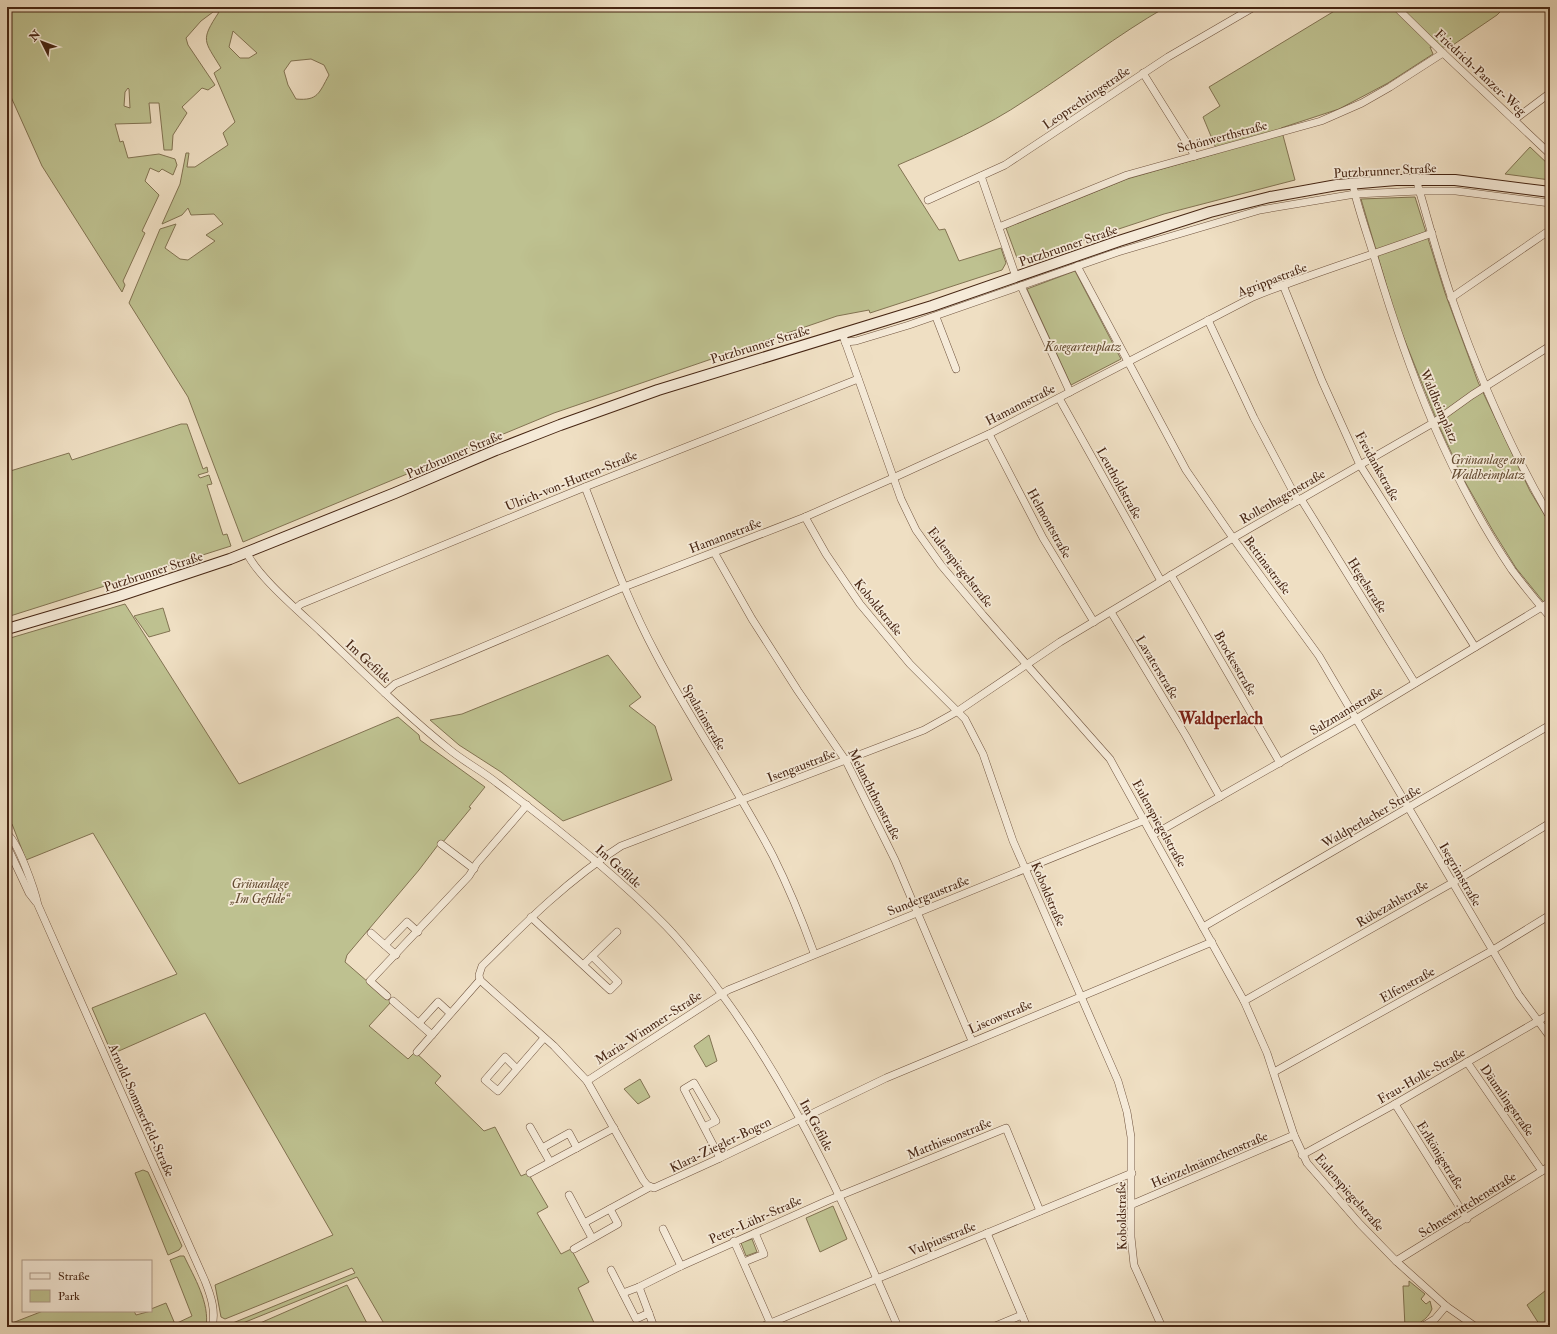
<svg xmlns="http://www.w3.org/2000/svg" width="1557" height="1334" viewBox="0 0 1557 1334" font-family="'IM FELL Double Pica',serif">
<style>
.green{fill:#bec190;stroke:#827352;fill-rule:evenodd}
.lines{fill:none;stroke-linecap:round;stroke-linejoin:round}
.street-casing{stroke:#70543f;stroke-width:8}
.secondary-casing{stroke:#462513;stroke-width:12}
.street{stroke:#f5ead8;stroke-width:7}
.secondary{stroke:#f5ead8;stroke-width:10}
.labels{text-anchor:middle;stroke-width:3.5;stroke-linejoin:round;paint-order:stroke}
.street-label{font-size:13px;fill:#462513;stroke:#f5ead8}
.park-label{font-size:13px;font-style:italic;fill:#644c32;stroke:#f5ead8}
.district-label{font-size:17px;font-weight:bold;fill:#7a1f14;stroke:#f5ead8}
</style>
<rect width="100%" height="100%" fill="#efdfc3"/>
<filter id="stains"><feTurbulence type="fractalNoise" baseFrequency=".005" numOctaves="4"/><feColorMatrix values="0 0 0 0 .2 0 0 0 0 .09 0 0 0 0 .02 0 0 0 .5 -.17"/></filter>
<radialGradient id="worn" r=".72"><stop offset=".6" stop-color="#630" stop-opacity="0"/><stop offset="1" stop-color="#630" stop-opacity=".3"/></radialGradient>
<g class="green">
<path d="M7,7H1166C1117,35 1073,70 1026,100C986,127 942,146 898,165L939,230L945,229L959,261L1001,248L1006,263L1002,270L870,313L869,310L837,316L554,413L243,542L188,397L129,303L160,229L176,224L165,248L180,259L188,260L215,241L206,235L223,224L214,214L191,215L188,208L182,215L162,224L180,184L186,153H189L187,167H195L228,145L223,133L235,122L214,73L221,68C204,40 200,41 219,12H213L201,21L186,38L188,45L215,85L208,90L202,88L182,107L187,113L173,135L172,150H164L159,103H149L151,123L115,124L120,142L123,141L128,158L159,154L175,159L177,165L173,175L162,169L159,172L150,168L145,181L159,195L142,231L145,233L123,281L125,285L122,292L42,166L7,88ZM233,31L257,53L249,58H240L229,47ZM311,59L324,65L329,75C319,93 318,101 296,99L288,85L284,71L291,61ZM128,88L129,89L130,108L124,106L125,92Z"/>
<polygon points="1341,7 1505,7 1497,15 1450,47 1430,47 1433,54 1388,83 1339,109 1281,128 1295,180 1164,214 1022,261 1017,258 1006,228 1127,179 1218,153 1203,117 1220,106 1209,87"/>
<polygon points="1530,147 1550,166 1550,180 1505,174"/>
<polygon points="1415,197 1445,293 1478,382 1530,491 1550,524 1550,610 1516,568 1493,531 1464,480 1439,426 1397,321 1361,199"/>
<polygon points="1075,271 1121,359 1071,385 1027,289"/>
<polygon points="181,424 187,424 203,469 207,467 208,472 198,475 200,478 209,475 212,484 207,485 223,535 227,534 231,546 7,617 7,472 69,453 72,460"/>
<polygon points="125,604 239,784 398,717 419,735 420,740 485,787 469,807 471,808 443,842 441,841 419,870 347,955 345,962 391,1002 369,1026 408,1059 415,1052 441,1076 435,1083 484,1131 495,1127 521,1176 528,1173 548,1207 537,1213 561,1254 571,1249 589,1282 578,1288 596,1327 386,1327 357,1277 233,1327 223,1327 355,1273 352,1268 225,1319 221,1317 215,1285 333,1235 205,1013 112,1054 92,1008 177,974 93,833 26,860 12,824 7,825 7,639"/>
<polygon points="163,608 170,631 149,637 134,616"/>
<polygon points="608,655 641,697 629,706 655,726 672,780 563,821 501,772 459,745 430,720 462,714"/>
<polygon points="709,1035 717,1061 706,1067 694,1046"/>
<polygon points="640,1079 650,1097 638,1104 624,1089"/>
<polygon points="143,1170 148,1172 182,1246 179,1250 168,1255 135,1173"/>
<polygon points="833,1206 847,1239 820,1252 806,1218"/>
<polygon points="752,1239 757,1252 746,1256 741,1243"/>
<path d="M180,1256H184C194,1277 210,1303 206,1327H7V1325L43,1311H134L136,1315L151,1311V1309L166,1303L175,1324L192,1316L170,1260Z"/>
<path d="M1409,1281L1425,1294L1421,1299L1426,1304L1430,1301L1432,1309C1428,1320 1415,1327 1405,1327L1403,1286H1409Z"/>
<polygon points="347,1285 369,1327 251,1327"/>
<polygon points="1550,1287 1550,1327 1541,1327 1527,1305"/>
</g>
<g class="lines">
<g class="street-casing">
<g id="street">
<polyline points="1396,7 1443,53 1550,154"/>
<polyline points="1143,73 1195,156"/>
<polyline points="1514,120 1550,93"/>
<polyline points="981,176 1016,277"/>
<path d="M1418,179V186C1429,223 1439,262 1452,299C1478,374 1510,448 1550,517"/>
<path d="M1354,190C1360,215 1369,239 1376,263C1408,370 1449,477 1512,570C1524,586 1537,602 1550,617"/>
<polyline points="928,200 1005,165 1168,57 1254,7"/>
<polyline points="999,227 1127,175 1321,121 1362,103 1390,87 1443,53"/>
<polyline points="1077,266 1186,470 1233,538 1319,656 1519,995 1550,1037"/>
<polyline points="1283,285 1322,381 1360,465 1475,647"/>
<polyline points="1021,286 1070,392"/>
<polyline points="1451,298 1550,230"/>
<polyline points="936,317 956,369"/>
<polyline points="1208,320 1254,418 1298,501"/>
<polyline points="842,333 901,499 916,530 941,565 983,615 1110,759 1116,770 1244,1001 1267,1053 1294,1135 1307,1163 1360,1224 1396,1261 1446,1306 1476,1327"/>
<polyline points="845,342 856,341 909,325 1118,252 1260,210 1355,194 1419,191 1456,191 1550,203"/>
<polyline points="1059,398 1161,581"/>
<polyline points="989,434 1043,538 1094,622"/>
<path d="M585,487C607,543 627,600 656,654C692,723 737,787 773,856C789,888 802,920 814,953"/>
<polyline points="1301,499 1415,683"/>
<polyline points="805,517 826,554 860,604 910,664 965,719 983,754 1013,841 1118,1081 1127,1112 1131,1137 1131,1237 1134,1265 1162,1327"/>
<polyline points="714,552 752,619 798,691 846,761 895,860 972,1041"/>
<path d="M247,553C257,576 301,613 321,632C363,672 405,714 450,750C465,762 482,771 497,783C556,827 614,873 666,926C690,951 711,979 731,1007C801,1106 850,1216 898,1327"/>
<polyline points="1171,575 1280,763"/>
<polyline points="296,608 301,604 585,487 858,379"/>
<polyline points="1111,612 1186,736 1220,797"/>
<path d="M385,693L395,684L624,587L805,517L893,478L989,434L1253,297C1312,273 1373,255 1432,233"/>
<path d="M7,834C18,841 35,891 38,905L205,1281C211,1296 216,1311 212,1327"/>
<polyline points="1153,835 1356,719 1550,602"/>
<polyline points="441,844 474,869"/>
<polyline points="7,846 29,893 36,902"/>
<polyline points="531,917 610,990 618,982 592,956"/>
<polyline points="1203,927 1550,725"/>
<polyline points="371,933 396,955"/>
<path d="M1212,942L886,1078L720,1158L654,1188L647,1185L643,1180L587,1081L554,1046L480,980L479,975L482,966C526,922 569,879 621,846L924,730L958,711L1060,642L1233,538L1433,423L1472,395L1550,346"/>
<polyline points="385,945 407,922 418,932"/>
<polyline points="584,964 617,932"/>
<polyline points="387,996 370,981 469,876 477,863 527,805"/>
<polyline points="393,1001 432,1035"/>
<polyline points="1244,1001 1452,883 1550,823"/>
<polyline points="419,1023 438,1002 450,1013"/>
<polyline points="417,1052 480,980"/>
<polyline points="1467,1062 1542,1171"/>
<polyline points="517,1069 505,1057 485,1080 498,1091 544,1038"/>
<polyline points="1274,1072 1493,950 1550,915"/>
<polyline points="587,1081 728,990 1145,820"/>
<polyline points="1395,1104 1467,1219"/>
<polyline points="530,1127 550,1162"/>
<polyline points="704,1127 716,1121 694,1083 684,1089 720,1158"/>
<polyline points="542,1148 569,1133 577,1148"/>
<polyline points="1302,1155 1395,1104 1550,1014"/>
<polyline points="530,1173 614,1128"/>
<polyline points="569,1195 592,1238"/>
<polyline points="1133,1204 1294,1135"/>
<polyline points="584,1223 650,1187"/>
<polyline points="663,1229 681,1266"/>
<polyline points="987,1233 1027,1327"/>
<polyline points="734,1241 772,1327"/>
<polyline points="574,1249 618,1224 610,1209"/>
<polyline points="1396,1261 1550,1166"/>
<polyline points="744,1262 764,1254 755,1233"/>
<polyline points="611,1270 636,1319 649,1313"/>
<polyline points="639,1287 654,1327"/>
<polyline points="623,1293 639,1287 681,1266 829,1200 1006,1128 1040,1211"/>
<polyline points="761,1327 1132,1173"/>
<polyline points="993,1327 1022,1315"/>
<polyline points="1422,1327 1435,1319 1446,1306"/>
</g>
</g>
<g class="secondary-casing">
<polyline id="secondary" points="7,629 119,596 230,559 395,493 496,450 560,425 658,390 932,306 1119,241 1210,212 1270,197 1337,185 1396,180 1455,180 1550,192"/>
</g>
<use href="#street" class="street"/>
<use href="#secondary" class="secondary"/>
</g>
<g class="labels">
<g class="street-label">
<text transform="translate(1481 72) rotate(43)" y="5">Friedrich-Panzer-Weg</text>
<text transform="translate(1086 97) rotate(-34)" y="5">Leoprechtingstraße</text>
<text transform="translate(1222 136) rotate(-15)" y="5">Schönwerthstraße</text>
<text transform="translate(1385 170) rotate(-3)" y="5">Putzbrunner Straße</text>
<text transform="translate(1068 245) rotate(-19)" y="5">Putzbrunner Straße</text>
<text transform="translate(1272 279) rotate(-21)" y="5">Agrippastraße</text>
<text transform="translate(760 344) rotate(-17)" y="5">Putzbrunner Straße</text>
<text transform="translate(1020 404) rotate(-27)" y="5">Hamannstraße</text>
<text transform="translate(1440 406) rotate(67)" y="5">Waldheimplatz</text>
<text transform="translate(454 454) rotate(-23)" y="5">Putzbrunner Straße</text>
<text transform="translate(1378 466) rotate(61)" y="5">Freidankstraße</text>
<text transform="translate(571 480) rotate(-22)" y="5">Ulrich-von-Hutten-Straße</text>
<text transform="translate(1120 483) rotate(61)" y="5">Leutholdstraße</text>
<text transform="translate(1282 496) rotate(-30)" y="5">Rollenhagenstraße</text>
<text transform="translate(1050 523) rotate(61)" y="5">Helmontstraße</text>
<text transform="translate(725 535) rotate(-21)" y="5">Hamannstraße</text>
<text transform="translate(1268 565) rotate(53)" y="5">Bettinastraße</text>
<text transform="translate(961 567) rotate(52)" y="5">Eulenspiegelstraße</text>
<text transform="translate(153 571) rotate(-18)" y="5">Putzbrunner Straße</text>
<text transform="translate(1368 585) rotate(58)" y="5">Hegelstraße</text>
<text transform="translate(879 607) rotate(51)" y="5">Koboldstraße</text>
<text transform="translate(369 661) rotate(43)" y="5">Im Gefilde</text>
<text transform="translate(1236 663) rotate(60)" y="5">Brockesstraße</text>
<text transform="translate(1158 667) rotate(59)" y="5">Lavaterstraße</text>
<text transform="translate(1346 710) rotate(-31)" y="5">Salzmannstraße</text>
<text transform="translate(705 717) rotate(60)" y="5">Spalatinstraße</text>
<text transform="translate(801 765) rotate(-21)" y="5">Isengaustraße</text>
<text transform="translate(875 794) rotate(63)" y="5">Melanchthonstraße</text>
<text transform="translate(1371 816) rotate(-30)" y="5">Waldperlacher Straße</text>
<text transform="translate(1160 823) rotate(61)" y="5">Eulenspiegelstraße</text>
<text transform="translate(619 866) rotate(42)" y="5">Im Gefilde</text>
<text transform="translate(1461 874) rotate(60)" y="5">Isegrimstraße</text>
<text transform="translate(1049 894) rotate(67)" y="5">Koboldstraße</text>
<text transform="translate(928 895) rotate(-22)" y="5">Sundergaustraße</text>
<text transform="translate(1392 903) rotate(-30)" y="5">Rübezahlstraße</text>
<text transform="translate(1407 984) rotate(-29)" y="5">Elfenstraße</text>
<text transform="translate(1000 1016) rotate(-23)" y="5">Liscowstraße</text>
<text transform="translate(648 1027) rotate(-33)" y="5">Maria-Wimmer-Straße</text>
<text transform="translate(1421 1075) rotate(-30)" y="5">Frau-Holle-Straße</text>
<text transform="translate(1508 1100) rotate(55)" y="5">Däumlingstraße</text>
<text transform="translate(142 1110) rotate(66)" y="5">Arnold-Sommerfeld-Straße</text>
<text transform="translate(817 1125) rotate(62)" y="5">Im Gefilde</text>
<text transform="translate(949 1138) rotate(-22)" y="5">Matthissonstraße</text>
<text transform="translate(720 1144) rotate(-26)" y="5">Klara-Ziegler-Bogen</text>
<text transform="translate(1441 1155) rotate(58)" y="5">Erlkönigstraße</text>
<text transform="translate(1209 1159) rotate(-23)" y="5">Heinzelmännchenstraße</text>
<text transform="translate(1350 1192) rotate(49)" y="5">Eulenspiegelstraße</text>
<text transform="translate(1467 1204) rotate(-32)" y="5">Schneewittchenstraße</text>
<text transform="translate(1121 1216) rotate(-91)" y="5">Koboldstraße</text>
<text transform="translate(755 1219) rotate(-24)" y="5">Peter-Lühr-Straße</text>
<text transform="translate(942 1238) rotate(-22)" y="5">Vulpiusstraße</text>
</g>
<g class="park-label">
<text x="1083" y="351">Kosegartenplatz</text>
<text x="1488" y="464">Grünanlage am<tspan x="1488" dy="15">Waldheimplatz</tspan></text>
<text x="260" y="888">Grünanlage<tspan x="260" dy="15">„Im Gefilde“</tspan></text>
</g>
<g class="district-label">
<text x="1221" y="724">Waldperlach</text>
</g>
</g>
<rect width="1557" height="1334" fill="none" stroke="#efdfc3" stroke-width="24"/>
<rect x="8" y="8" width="1541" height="1318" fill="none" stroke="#462513" stroke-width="2"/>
<rect x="12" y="12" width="1533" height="1310" fill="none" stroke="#462513"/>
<rect x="22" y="1260" width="130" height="52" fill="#f5ead8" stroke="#af9b89"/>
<rect x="30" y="1273" width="20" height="6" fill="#f5ead8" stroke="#af9b89"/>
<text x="58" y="1280" font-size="12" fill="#462513">Straße</text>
<rect x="30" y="1290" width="20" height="12" fill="#bec190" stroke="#af9b89"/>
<text x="58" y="1300" font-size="12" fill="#462513">Park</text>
<g transform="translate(42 42) rotate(312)" stroke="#f5ead8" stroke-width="3" paint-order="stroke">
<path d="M0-3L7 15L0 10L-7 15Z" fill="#462513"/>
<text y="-6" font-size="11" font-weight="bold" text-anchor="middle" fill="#462513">N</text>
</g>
<rect width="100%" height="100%" filter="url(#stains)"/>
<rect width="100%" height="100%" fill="url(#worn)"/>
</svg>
